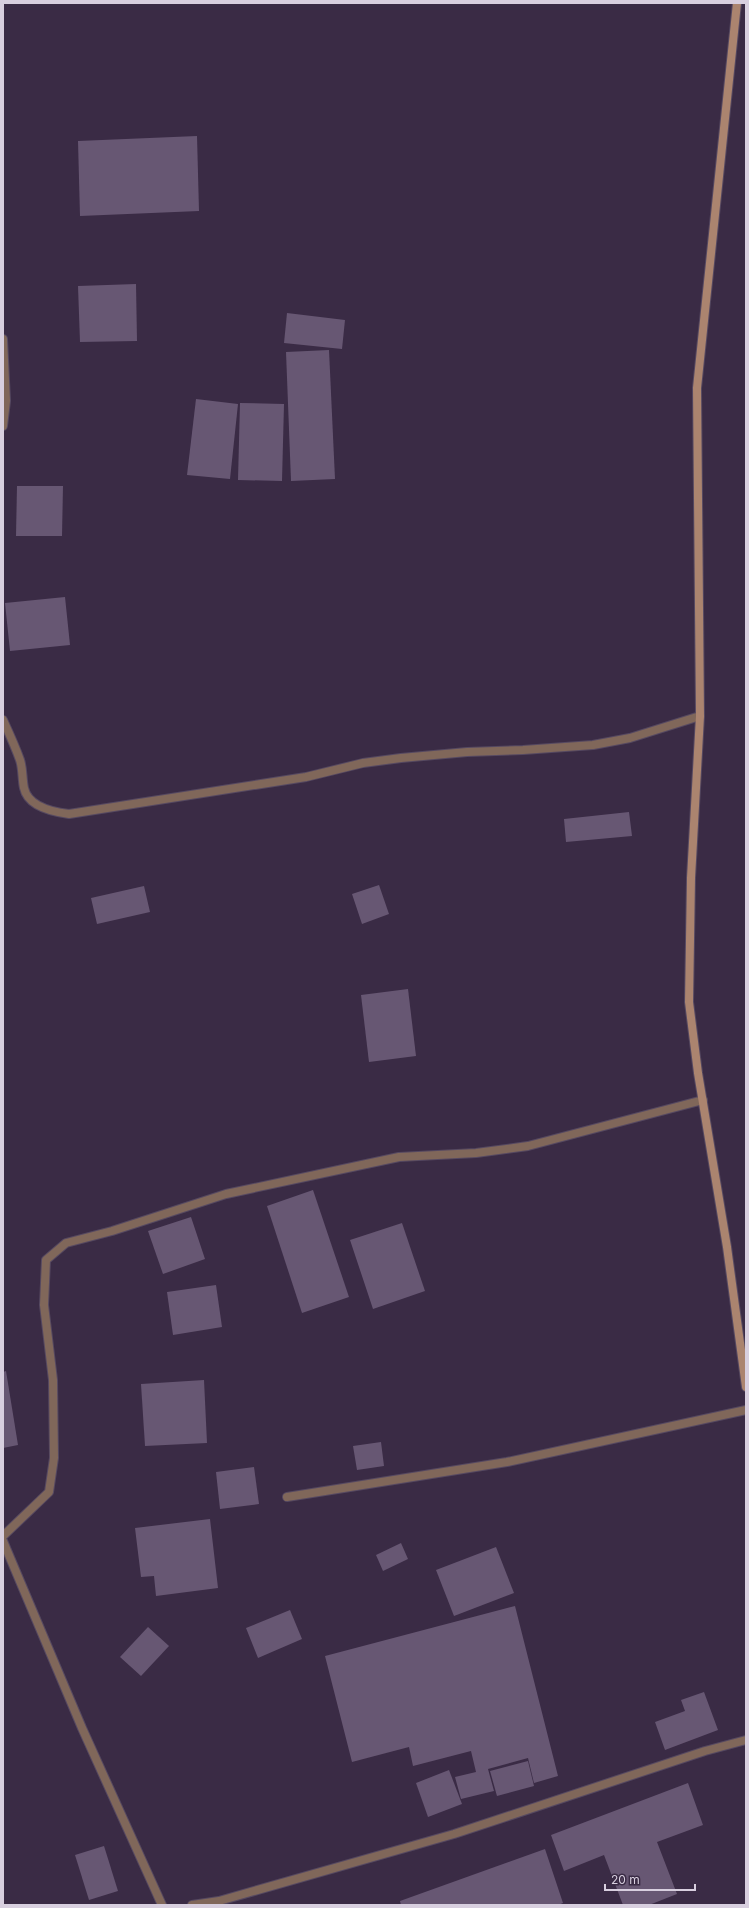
<svg xmlns="http://www.w3.org/2000/svg" width="749" height="1908" viewBox="0 0 749 1908" font-family="Inter,sans-serif">
<style>
.building{fill:#675773}
.lines{fill:none;stroke-linecap:round;stroke-linejoin:round}
.street-casing{stroke:#564961;stroke-width:10}
.secondary-casing{stroke:#564961;stroke-width:10}
.street{stroke:#80675a;stroke-width:8}
.secondary{stroke:#ab846f;stroke-width:8}
</style>
<rect width="100%" height="100%" fill="#3a2b45"/>
<g class="building">
<polygon points="197,136 199,211 80,216 78,141"/>
<polygon points="136,284 137,341 80,342 78,286"/>
<polygon points="287,313 345,320 342,349 284,343"/>
<polygon points="329,350 335,479 291,481 286,352"/>
<polygon points="196,399 238,404 230,479 187,475"/>
<polygon points="240,403 284,404 282,481 238,480"/>
<polygon points="17,486 63,486 62,536 16,536"/>
<polygon points="65,597 70,645 10,651 5,603"/>
<polygon points="629,812 632,836 566,842 564,819"/>
<polygon points="379,885 389,914 362,924 352,894"/>
<polygon points="144,886 150,912 97,924 91,898"/>
<polygon points="408,989 416,1056 369,1062 361,995"/>
<polygon points="313,1190 349,1297 302,1313 267,1206"/>
<polygon points="191,1217 205,1259 163,1274 148,1231"/>
<polygon points="402,1223 425,1291 373,1309 350,1240"/>
<polygon points="216,1285 222,1327 173,1335 167,1292"/>
<polygon points="6,1371 18,1445 3,1448 3,1372"/>
<polygon points="204,1380 207,1443 145,1446 141,1384"/>
<polygon points="381,1442 384,1466 357,1470 353,1446"/>
<polygon points="254,1467 259,1504 220,1509 216,1472"/>
<polygon points="210,1519 218,1588 156,1596 154,1576 141,1577 135,1528"/>
<polygon points="401,1543 408,1559 383,1571 376,1555"/>
<polygon points="496,1547 514,1593 454,1616 436,1570"/>
<polygon points="515,1606 558,1776 534,1783 528,1758 488,1769 494,1791 461,1799 455,1777 476,1772 471,1751 413,1766 409,1747 352,1762 325,1656"/>
<polygon points="290,1610 302,1639 258,1658 246,1628"/>
<polygon points="148,1627 169,1646 141,1676 120,1657"/>
<polygon points="704,1692 718,1730 665,1750 655,1722 685,1711 681,1700"/>
<polygon points="528,1761 534,1786 497,1796 490,1771"/>
<polygon points="449,1770 462,1804 428,1817 416,1783"/>
<polygon points="688,1783 703,1825 657,1842 677,1894 649,1905 623,1905 604,1855 564,1871 551,1835"/>
<polygon points="104,1846 118,1891 89,1900 75,1855"/>
<polygon points="545,1849 563,1903 558,1905 401,1905 400,1901"/>
</g>
<g class="lines">
<g class="street-casing">
<g id="street">
<polyline points="3,339 6,401 3,426"/>
<path d="M3,720C9,733 15,746 20,760C23,769 22,779 24,788C28,807 53,812 69,814L306,777L363,763L401,758L467,752L523,750L593,745L630,738L700,716"/>
<polyline points="287,1497 507,1462 746,1410"/>
<polyline points="3,1536 49,1492 54,1458 53,1380 44,1305 46,1260 66,1243 112,1231 226,1194 399,1157 476,1153 528,1146 703,1100"/>
<polyline points="3,1541 82,1728 162,1905"/>
<polyline points="192,1905 219,1901 454,1834 705,1751 746,1740"/>
</g>
</g>
<g class="secondary-casing">
<polyline id="secondary" points="737,3 697,388 700,716 691,878 689,1002 698,1073 727,1247 746,1387"/>
</g>
<use href="#street" class="street"/>
<use href="#secondary" class="secondary"/>
</g>
<rect width="749" height="1908" fill="none" stroke="#d8cfdf" stroke-width="8"/>
<path d="M605 1884v6h90v-6" fill="none" stroke="#d8cfdf" stroke-width="2"/>
<text x="611" y="1884" font-size="12" fill="#d8cfdf" stroke="#3a2b45" stroke-width="3" paint-order="stroke">20 m</text>
</svg>
